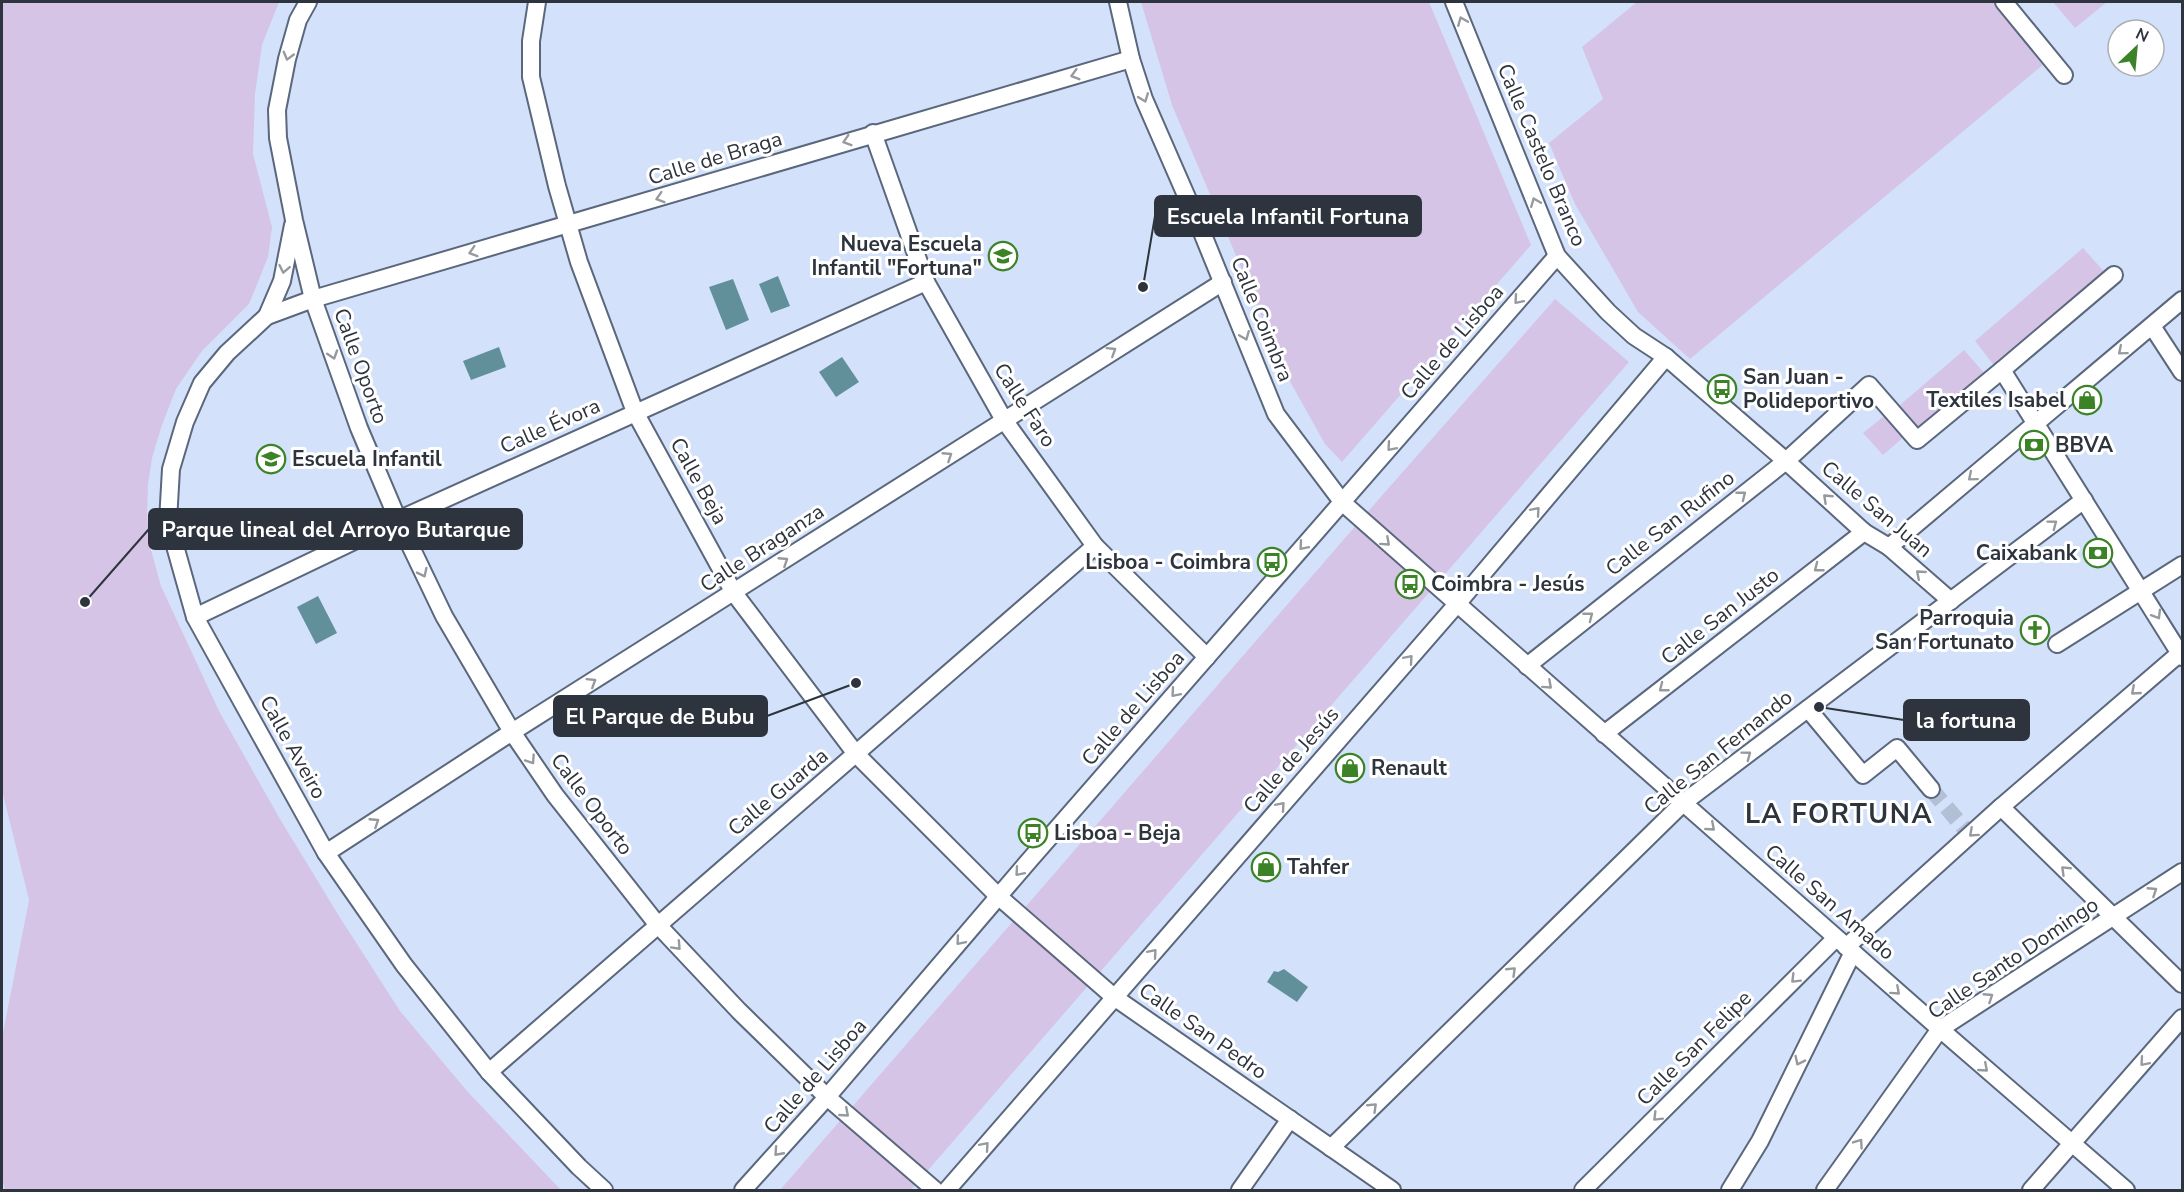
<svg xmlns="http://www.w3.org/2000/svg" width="2184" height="1192" viewBox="0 0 2184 1192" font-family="'Nunito Sans',sans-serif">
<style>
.green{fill:#d6c4e7}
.water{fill:#62909a}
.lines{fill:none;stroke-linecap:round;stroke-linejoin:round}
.street-tunnel{stroke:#b2bfd4;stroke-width:16;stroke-dasharray:16 8;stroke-linecap:butt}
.street-casing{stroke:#5a677c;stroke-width:20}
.street{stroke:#fff;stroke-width:16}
.oneway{stroke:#969a9e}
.labels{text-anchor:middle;stroke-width:6;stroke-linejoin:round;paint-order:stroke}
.street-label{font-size:21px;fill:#2e343d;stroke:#fff}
.poi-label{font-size:21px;font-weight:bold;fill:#2e343d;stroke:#fff;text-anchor:start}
.district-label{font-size:27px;font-weight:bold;letter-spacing:1.5px;fill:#2e343d;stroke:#fff}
.leader{fill:none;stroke:#2e343d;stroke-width:2}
.callout-dot{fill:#2e343d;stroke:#fff;stroke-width:2}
.callout{fill:#2e343d;stroke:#2e343d;stroke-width:2}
.callout-label{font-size:22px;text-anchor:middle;font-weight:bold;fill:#fff}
</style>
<rect width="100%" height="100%" fill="#d3e2fa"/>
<g class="green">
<polygon points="2,2 279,2 262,45 255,94 253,154 272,227 268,257 249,304 202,351 176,389 162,425 152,458 148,485 147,516 151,550 161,586 219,711 280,819 339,916 400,1011 467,1091 561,1190 5,1190 2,1179 2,1038 29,900 2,790"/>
<polygon points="1141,2 1429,2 1531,245 1342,462 1325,444 1288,378 1172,105"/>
<polygon points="1637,2 1993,2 2044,64 1690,359 1638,312 1575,204 1549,143 1603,99 1582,47"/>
<polygon points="2053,2 2107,2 2075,28"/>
<polygon points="2083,248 2108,276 1998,364 1993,364 1975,341"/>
<polygon points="1555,299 1629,362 911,1190 780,1190 1378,500"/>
<polygon points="1964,350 1985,374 1920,430 1900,405"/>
<polygon points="1888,413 1906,435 1883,455 1863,433"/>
</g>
<g class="water">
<polygon points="778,276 790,306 771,313 759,284"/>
<polygon points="733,279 749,320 726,330 709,287"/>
<polygon points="499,347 506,367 471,380 463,361"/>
<polygon points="842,357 859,382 836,397 819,372"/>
<polygon points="318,596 337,633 316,644 297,607"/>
<polygon points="1284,969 1308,987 1297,1002 1267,982 1274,971 1278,972"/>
</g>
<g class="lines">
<polyline class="street-tunnel" points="1931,789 1970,835"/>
<g class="street-casing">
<g id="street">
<polyline points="308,2 298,20 287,59 277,110 278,138 294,220 313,299 359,428 398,520 444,616 512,732 555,795 657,924 739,1011 827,1097 935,1190"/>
<polyline points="537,2 531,41 531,77 557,186 579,262 635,412 734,593 856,754 998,896 1114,997 1392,1190"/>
<polyline points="1118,2 1131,59 1144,99 1199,225 1276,414 1343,503 1940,1029 2126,1190"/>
<polyline points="1454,2 1557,256 1608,312 1634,336 1666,357 1786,461 1864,532 1889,547 1951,601"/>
<polyline points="2004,2 2064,75"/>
<polyline points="873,133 926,282 1004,420 1095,546 1207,657"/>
<polyline points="267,316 282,281 293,225"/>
<polyline points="2152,326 2182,372"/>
<polyline points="2002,370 2182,657"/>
<polyline points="1889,547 2182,300"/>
<polyline points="195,617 398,520 926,282"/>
<polyline points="2057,644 2182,565"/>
<polyline points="1527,666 1786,461 1869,385 1917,440 2002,370 2114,275"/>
<polyline points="1808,709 1863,775 1897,748 1931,789"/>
<polyline points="1604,734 1864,532"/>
<polyline points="2001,807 2182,984"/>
<polyline points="326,853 512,732 1223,282"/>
<polyline points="1846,947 2001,807 2180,653"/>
<polyline points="489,1072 1095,546"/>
<polyline points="1331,1148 1683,803 2084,500"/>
<polyline points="604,1190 579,1167 489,1072 404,965 326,853 195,617 168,521 171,469 185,422 202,383 227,353 267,316 313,299 1131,59"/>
<polyline points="743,1190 827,1097 1027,863 1557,256"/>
<polyline points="947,1190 1457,604 1666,357"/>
<polyline points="1240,1190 1290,1119"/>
<polyline points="1583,1190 1836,938"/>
<polyline points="1730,1190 1760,1141 1853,952"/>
<polyline points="1825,1190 1940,1029 2182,872"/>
<polyline points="2031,1190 2182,1018"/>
</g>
</g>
<use href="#street" class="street"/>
</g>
<defs><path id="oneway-chevron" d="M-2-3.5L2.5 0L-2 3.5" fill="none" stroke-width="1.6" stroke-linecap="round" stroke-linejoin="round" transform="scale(1.5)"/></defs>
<g class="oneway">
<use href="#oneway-chevron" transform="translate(1462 21) rotate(-112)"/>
<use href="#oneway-chevron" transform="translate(288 56) rotate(105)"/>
<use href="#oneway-chevron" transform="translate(1075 75) rotate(164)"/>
<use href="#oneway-chevron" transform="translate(1144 98) rotate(69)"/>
<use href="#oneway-chevron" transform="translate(847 141) rotate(163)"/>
<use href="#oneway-chevron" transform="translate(660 198) rotate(163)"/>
<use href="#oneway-chevron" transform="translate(1535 202) rotate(-112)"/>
<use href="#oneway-chevron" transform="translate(473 252) rotate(163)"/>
<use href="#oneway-chevron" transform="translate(284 269) rotate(101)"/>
<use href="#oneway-chevron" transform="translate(1518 300) rotate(131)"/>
<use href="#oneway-chevron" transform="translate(1245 336) rotate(68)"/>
<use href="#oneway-chevron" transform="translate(1112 351) rotate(-32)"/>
<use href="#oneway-chevron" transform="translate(2122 351) rotate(140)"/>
<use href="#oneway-chevron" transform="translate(333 355) rotate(72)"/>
<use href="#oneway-chevron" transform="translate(1391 447) rotate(131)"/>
<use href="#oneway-chevron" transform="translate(948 456) rotate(-33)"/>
<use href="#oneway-chevron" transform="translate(1972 477) rotate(140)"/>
<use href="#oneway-chevron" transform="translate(1742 495) rotate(-38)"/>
<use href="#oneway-chevron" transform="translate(1827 498) rotate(-137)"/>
<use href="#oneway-chevron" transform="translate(1536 511) rotate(-49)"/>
<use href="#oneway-chevron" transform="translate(2053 524) rotate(-37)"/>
<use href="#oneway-chevron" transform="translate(1386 542) rotate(42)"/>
<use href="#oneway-chevron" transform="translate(1303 546) rotate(131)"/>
<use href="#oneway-chevron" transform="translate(784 561) rotate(-33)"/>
<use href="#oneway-chevron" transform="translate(1818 568) rotate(142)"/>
<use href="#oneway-chevron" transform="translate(423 573) rotate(64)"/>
<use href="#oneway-chevron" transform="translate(1920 574) rotate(-139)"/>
<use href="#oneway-chevron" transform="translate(2157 615) rotate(59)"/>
<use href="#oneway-chevron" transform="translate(1589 616) rotate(-38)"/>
<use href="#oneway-chevron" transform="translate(1409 659) rotate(-49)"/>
<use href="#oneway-chevron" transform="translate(592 682) rotate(-32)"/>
<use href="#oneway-chevron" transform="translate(1548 685) rotate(42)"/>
<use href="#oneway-chevron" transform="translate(1663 688) rotate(142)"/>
<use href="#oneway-chevron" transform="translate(2135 691) rotate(139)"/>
<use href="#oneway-chevron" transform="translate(1175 693) rotate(131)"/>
<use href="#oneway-chevron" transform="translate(1747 755) rotate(-37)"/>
<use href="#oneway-chevron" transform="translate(531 760) rotate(56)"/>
<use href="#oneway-chevron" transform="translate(1281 806) rotate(-49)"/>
<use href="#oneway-chevron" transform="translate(375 822) rotate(-33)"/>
<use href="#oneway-chevron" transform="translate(1711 827) rotate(41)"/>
<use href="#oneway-chevron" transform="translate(1973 833) rotate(138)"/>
<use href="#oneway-chevron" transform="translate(2065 870) rotate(-136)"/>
<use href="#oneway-chevron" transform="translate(1019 872) rotate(131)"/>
<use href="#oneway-chevron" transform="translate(2153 891) rotate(-33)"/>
<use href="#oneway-chevron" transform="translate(960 941) rotate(130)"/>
<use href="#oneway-chevron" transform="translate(677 946) rotate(47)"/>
<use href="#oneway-chevron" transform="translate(1153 953) rotate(-49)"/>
<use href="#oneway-chevron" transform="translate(1512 971) rotate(-44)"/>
<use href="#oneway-chevron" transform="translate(1795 979) rotate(135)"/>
<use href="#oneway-chevron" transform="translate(1896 991) rotate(42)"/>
<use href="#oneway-chevron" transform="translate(1989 997) rotate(-33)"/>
<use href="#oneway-chevron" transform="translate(1799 1061) rotate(116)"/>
<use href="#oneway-chevron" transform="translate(2144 1062) rotate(131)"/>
<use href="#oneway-chevron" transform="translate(1984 1068) rotate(41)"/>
<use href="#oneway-chevron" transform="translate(1373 1107) rotate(-44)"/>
<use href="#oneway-chevron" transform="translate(845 1113) rotate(41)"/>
<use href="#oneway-chevron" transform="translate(1657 1117) rotate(135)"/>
<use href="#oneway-chevron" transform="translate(1859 1143) rotate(-55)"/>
<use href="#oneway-chevron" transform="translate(985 1146) rotate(-49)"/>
<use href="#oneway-chevron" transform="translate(778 1152) rotate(132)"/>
</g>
<defs>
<g id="school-ring" transform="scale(1.5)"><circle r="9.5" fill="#fff" stroke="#3c8328" stroke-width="1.5"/><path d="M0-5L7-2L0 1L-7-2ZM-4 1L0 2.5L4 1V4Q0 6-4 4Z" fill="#3c8328"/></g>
<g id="bus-ring" transform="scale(1.5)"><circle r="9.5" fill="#fff" stroke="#3c8328" stroke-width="1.5"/><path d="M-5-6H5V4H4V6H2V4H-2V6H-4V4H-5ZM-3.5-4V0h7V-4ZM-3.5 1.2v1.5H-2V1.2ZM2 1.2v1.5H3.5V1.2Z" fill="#3c8328"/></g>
<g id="shop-ring" transform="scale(1.5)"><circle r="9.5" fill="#fff" stroke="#3c8328" stroke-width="1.5"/><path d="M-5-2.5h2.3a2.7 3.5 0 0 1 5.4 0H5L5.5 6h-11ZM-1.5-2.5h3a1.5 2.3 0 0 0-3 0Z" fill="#3c8328"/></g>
<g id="bank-ring" transform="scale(1.5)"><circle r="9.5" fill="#fff" stroke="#3c8328" stroke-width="1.5"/><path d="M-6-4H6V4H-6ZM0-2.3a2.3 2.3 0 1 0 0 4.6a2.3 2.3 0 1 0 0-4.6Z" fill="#3c8328"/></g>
<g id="church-ring" transform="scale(1.5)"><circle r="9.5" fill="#fff" stroke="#3c8328" stroke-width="1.5"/><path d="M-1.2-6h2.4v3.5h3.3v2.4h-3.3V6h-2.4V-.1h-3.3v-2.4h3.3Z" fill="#3c8328"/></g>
</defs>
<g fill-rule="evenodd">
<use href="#school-ring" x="1003" y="256"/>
<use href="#bus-ring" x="1722" y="389"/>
<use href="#shop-ring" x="2087" y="400"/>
<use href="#bank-ring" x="2034" y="445"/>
<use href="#school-ring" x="271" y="459"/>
<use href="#bank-ring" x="2098" y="553"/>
<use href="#bus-ring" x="1272" y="562"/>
<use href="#bus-ring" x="1410" y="584"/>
<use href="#church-ring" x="2035" y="630"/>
<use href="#shop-ring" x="1350" y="768"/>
<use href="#bus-ring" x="1033" y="833"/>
<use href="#shop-ring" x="1266" y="867"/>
</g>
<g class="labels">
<g class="street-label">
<text transform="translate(1542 155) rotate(67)" y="7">Calle Castelo Branco</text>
<text transform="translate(715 158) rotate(-17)" y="7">Calle de Braga</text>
<text transform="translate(1262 319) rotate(68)" y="7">Calle Coimbra</text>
<text transform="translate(1452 342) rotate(-49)" y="7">Calle de Lisboa</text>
<text transform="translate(361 366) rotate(70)" y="7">Calle Oporto</text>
<text transform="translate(1025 405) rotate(57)" y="7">Calle Faro</text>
<text transform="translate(550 426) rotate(-24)" y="7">Calle Évora</text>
<text transform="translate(699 481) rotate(61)" y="7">Calle Beja</text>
<text transform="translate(1877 509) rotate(40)" y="7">Calle San Juan</text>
<text transform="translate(1670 523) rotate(-38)" y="7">Calle San Rufino</text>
<text transform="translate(762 548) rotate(-33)" y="7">Calle Braganza</text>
<text transform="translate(1720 616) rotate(-38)" y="7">Calle San Justo</text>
<text transform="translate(1133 708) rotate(-49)" y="7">Calle de Lisboa</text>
<text transform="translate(293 747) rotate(61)" y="7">Calle Aveiro</text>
<text transform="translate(1718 752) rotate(-39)" y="7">Calle San Fernando</text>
<text transform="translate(1291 760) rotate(-49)" y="7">Calle de Jesús</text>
<text transform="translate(778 792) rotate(-40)" y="7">Calle Guarda</text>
<text transform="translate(592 804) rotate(53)" y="7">Calle Oporto</text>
<text transform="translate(1830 902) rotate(41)" y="7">Calle San Amado</text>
<text transform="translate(2013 958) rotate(-34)" y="7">Calle Santo Domingo</text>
<text transform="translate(1203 1031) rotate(35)" y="7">Calle San Pedro</text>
<text transform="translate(1694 1048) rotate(-45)" y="7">Calle San Felipe</text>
<text transform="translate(815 1076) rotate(-49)" y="7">Calle de Lisboa</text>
</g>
<g class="poi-label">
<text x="982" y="251" text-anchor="end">Nueva Escuela<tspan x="982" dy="24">Infantil "Fortuna"</tspan></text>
<text x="1743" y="384">San Juan -<tspan x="1743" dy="24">Polideportivo</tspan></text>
<text x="2066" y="407" text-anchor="end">Textiles Isabel</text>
<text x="2055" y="452">BBVA</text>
<text x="292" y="466">Escuela Infantil</text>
<text x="2077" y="560" text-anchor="end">Caixabank</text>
<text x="1251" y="569" text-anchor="end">Lisboa - Coimbra</text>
<text x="1431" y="591">Coimbra - Jesús</text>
<text x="2014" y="625" text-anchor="end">Parroquia<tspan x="2014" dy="24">San Fortunato</tspan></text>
<text x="1371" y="775">Renault</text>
<text x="1054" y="840">Lisboa - Beja</text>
<text x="1287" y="874">Tahfer</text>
</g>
<g class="district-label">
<text x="1839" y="823">LA FORTUNA</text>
</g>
</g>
<path class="leader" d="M1143 287L1155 216M85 602L149 529M856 683L767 716M1819 707L1904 720"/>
<g class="callout-dot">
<circle cx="1143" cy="287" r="6"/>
<circle cx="85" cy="602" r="6"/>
<circle cx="856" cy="683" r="6"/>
<circle cx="1819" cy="707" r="6"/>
</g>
<g class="callout">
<rect x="1155" y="196" width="266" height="40" rx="6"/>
<rect x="149" y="509" width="373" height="40" rx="6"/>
<rect x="554" y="696" width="213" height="40" rx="6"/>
<rect x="1904" y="700" width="125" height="40" rx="6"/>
</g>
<g class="callout-label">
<text x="1288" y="224">Escuela Infantil Fortuna</text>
<text x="336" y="537">Parque lineal del Arroyo Butarque</text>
<text x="660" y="724">El Parque de Bubu</text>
<text x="1966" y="728">la fortuna</text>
</g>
<rect width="2184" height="1192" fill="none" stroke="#2e343d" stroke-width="6"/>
<g transform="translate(2136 48) rotate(26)"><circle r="28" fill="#ffffff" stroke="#abaeb1" stroke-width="1.5"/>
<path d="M0-4.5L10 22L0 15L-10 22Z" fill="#3c8328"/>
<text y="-9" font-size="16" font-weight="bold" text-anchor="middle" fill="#2e343d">N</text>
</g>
</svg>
